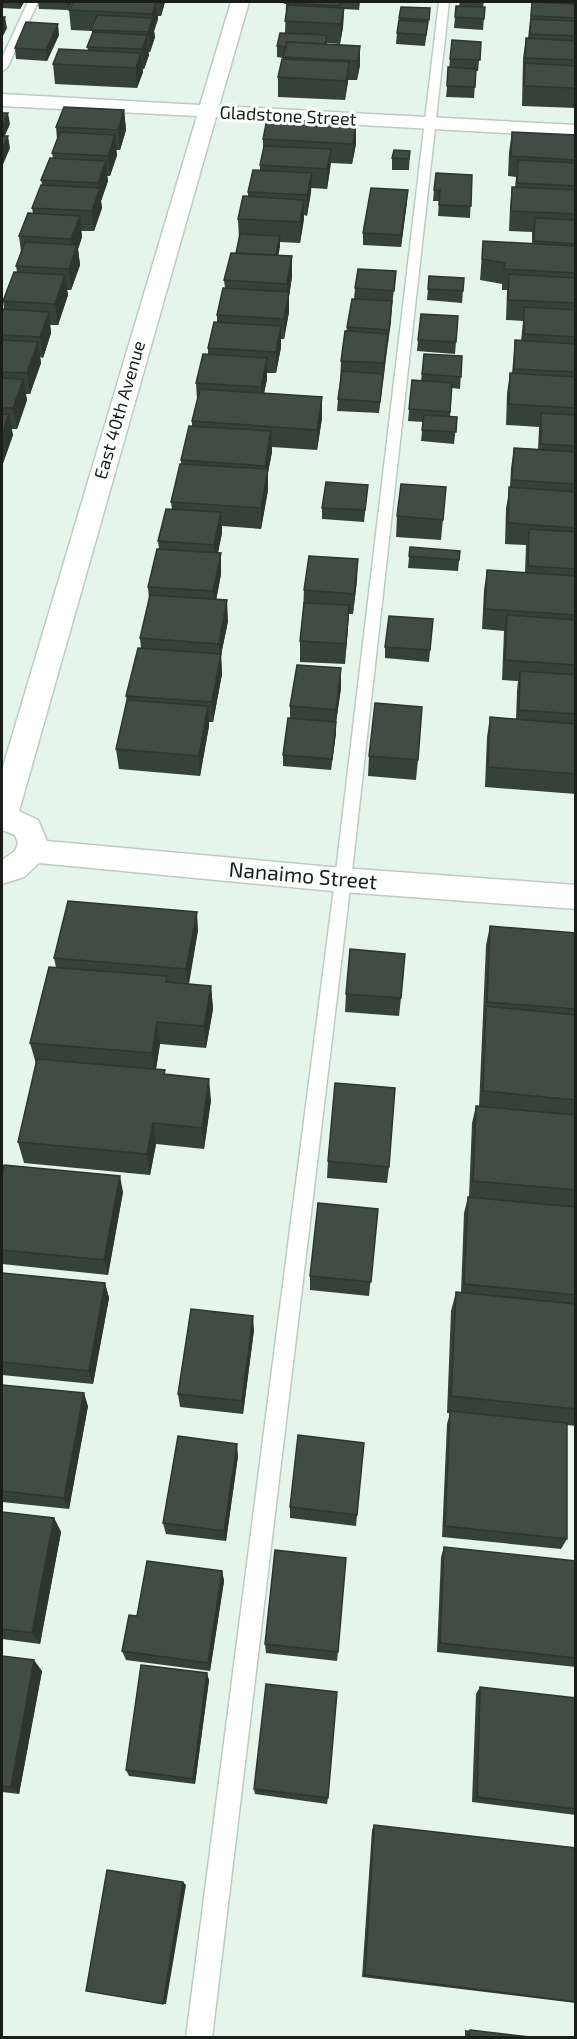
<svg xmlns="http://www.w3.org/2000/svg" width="577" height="2039" viewBox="0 0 577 2039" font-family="'Exo 2',sans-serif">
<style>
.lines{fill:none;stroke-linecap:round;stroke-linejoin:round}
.service-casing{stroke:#bdcbc3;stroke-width:3}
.minor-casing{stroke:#bdcbc3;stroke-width:3}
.service{fill:#fff;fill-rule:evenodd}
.minor{fill:#fff;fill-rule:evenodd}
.wall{fill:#37413b}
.shaded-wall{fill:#2d3530}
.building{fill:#404c45;stroke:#2d3530;stroke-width:1.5}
.labels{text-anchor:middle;stroke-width:6;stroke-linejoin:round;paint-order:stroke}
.far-street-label{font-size:18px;fill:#191e1b;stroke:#fcfffd}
.street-label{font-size:21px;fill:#191e1b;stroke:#fcfffd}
</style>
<rect width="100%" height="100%" fill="#e6f5ec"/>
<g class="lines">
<g class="service-casing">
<g id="service">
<polygon points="28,2 38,2 7,68 2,71 2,58"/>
<polygon points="439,2 449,2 351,880 212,2038 186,2038 335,880"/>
</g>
</g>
<g class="minor-casing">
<polygon id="minor" points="231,2 249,2 219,106 576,125 576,137 216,117 19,811 38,820 47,841 343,868 576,885 576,909 343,892 39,863 24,877 2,884 2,860 15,851 18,843 15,835 2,830 2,770 197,116 2,106 2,94 200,105"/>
</g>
<use href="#service" class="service"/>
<use href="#minor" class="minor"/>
</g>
<g class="wall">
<polygon points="2,2 24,2 20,9 2,8"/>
<polygon points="38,2 72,2 68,10 39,9"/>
<polygon points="73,2 165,2 161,16 158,16 158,19 154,31 155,37 150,52 148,52 149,55 144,69 142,69 143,72 137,88 55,84 53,64 88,50 87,47 92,35 92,31 71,30 69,10"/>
<polygon points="286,2 360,2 359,10 344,9 343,27 340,44 327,43 327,44 360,46 360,65 357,80 348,80 345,100 278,97 278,77 283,58 277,57 277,46 285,33"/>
<polygon points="460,2 484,2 483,7 485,7 483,30 454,28 455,17 459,6"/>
<polygon points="532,2 576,2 576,108 522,106 523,58 526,38 528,38"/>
<polygon points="401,7 430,8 425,46 396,44 397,33"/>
<polygon points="59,35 47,61 16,59 15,48"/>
<polygon points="452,40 481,42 478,71 476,71 474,98 446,97"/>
<polygon points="124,110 126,130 120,150 116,150 117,155 110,176 107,176 108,181 101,201 102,208 94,231 81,231 82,237 78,249 80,265 71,290 67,290 68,295 58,325 50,325 51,333 43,358 40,357 41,363 30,394 26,394 27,400 17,429 11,429 13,435 2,466 2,335 4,309 3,301 17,272 16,266 21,252 19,236 33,214 32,208 42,185 41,180 53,158 52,153 57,139 56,127"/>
<polygon points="512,132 576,135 576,794 485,787 487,737 490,717 516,719 517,691 518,681 502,680 504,631 482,629 484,590 487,570 525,573 526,545 505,544 506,508 510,487 511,468 514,448 538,449 539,427 506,425 507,393 510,373 512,373 515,340 521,341 523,321 506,320 507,290 502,290 502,284 480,280 483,241 532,244 532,232 509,231 510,207 512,187 515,187 516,177 508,176 509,152"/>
<polygon points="263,139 356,144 352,164 331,163 327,189 311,188 307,216 304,215 300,243 280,242 278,255 292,256 292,277 289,296 289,312 284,339 281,339 281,347 276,373 267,373 267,379 264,393 322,397 322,418 317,450 272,447 272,452 268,472 268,490 261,529 222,526 222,533 218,553 221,574 216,600 228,621 221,655 222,674 213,722 209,722 209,726 200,776 119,769 116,749 127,701 126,696 141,648 140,638 149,600 148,587 159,549 158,541 172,509 171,502 181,464 181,460 192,426 192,421 197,400 196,383 208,354 208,348 217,323 217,315 225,288 224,280 236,253 239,239 238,219 248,197 248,192 260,170 260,165 263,153"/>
<polygon points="410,151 409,170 392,170 392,158"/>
<polygon points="472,175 470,218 438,216 439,201 433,201 434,190"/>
<polygon points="407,202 401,247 363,245 363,233"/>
<polygon points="396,271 387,351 379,413 337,411 338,399 340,381 341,361 347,327 354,299 355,288"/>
<polygon points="464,278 462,303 427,300 428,289"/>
<polygon points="458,316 455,354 417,351 418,340"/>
<polygon points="424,354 462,356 460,389 452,388 450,417 457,417 454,444 421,441 423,422 408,421 412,380 421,381"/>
<polygon points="446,487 441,540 396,537 397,516"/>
<polygon points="367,496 364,522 322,519 322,508"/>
<polygon points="410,547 460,551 458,571 408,568"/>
<polygon points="357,580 353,614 349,614 345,664 300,662 300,641 303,610 304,590"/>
<polygon points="433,619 429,662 385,658 385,647"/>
<polygon points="341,688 336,722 336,733 331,770 283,766 283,755 290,718 290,706"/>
<polygon points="369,756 418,760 416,780 368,776"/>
<polygon points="490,926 576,933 576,1207 469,1197 472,1123 476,1106 479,1107 486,945"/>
<polygon points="198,930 189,984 211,986 213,1009 206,1048 160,1044 156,1069 165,1070 165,1075 211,1100 204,1149 156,1144 150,1175 24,1163 18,1142 36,1064 30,1043 56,967 54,958"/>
<polygon points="346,994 401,998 399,1016 345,1012"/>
<polygon points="328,1161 389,1167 387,1183 327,1178"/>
<polygon points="2,1176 123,1192 108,1275 2,1264"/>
<polygon points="468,1197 576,1207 576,1426 567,1425 567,1539 561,1549 442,1537 447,1424 450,1413 447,1413 451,1311 456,1292 461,1293 464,1213"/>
<polygon points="378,1209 369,1296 310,1290 310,1276"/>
<polygon points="2,1273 105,1283 109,1298 93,1384 2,1375"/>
<polygon points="254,1330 243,1414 180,1407 178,1394"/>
<polygon points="2,1385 88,1406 69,1509 2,1502"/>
<polygon points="238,1456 226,1541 166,1534 163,1523"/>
<polygon points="290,1507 357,1515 356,1526 290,1518"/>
<polygon points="2,1512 54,1518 61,1532 40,1644 2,1639"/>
<polygon points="444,1547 576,1561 576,1667 437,1652 441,1557"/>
<polygon points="222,1571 224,1581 210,1671 126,1660 122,1651 137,1616"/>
<polygon points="265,1644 338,1652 337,1661 266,1653"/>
<polygon points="2,1656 42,1671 19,1794 2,1792"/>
<polygon points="209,1680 195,1784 129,1776 126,1770"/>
<polygon points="480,1687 576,1698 576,1815 472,1802 476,1694"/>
<polygon points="254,1789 328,1798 327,1804 255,1794"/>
<polygon points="374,1825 576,1848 576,2003 362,1977 372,1830"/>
<polygon points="465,2030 530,2037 465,2037"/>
</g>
<g class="shaded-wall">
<polygon points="19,2 24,2 20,9"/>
<polygon points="67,2 72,2 68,10"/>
<polygon points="156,2 158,19 154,31 155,37 150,52 148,32 152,20 152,14"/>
<polygon points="160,2 165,2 161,16"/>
<polygon points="344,8 343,27 340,44 341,24"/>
<polygon points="5,17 7,28 2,38 2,24"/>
<polygon points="58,24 59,35 47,61 46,50"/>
<polygon points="147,35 149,55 144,69 142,49"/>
<polygon points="360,46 360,65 357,80 358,61"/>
<polygon points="141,53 143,72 137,88 136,68"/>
<polygon points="349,62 348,82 345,100 346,81"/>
<polygon points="124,110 126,130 120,150 118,130"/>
<polygon points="8,113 10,124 3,140 2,128"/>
<polygon points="356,124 356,144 352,164 353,144"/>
<polygon points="115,135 117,155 110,176 108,156"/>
<polygon points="8,136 10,148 2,167 2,151"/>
<polygon points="331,149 330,169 327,189 327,169"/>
<polygon points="106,161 108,181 101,201 102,208 94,231 92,211 99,191 98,183"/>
<polygon points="312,173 311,193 307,216 307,195"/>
<polygon points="408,190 407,202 401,247 401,235"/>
<polygon points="304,200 304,220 300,243 300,222"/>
<polygon points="80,216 82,237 78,249 80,265 71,290 69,269 73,256 71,239"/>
<polygon points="280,236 280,247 275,271 275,260"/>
<polygon points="292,256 292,277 289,296 289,312 284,339 284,319 287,300 287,284"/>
<polygon points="65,275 68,295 58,325 55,304"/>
<polygon points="392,301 391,322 387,351 389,330"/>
<polygon points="49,312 51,333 43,358 40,337"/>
<polygon points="281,326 281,347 276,373 276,352"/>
<polygon points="388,334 386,355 383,384 384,363"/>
<polygon points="38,342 41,363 30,394 27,373"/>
<polygon points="267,358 267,379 261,408 261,387"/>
<polygon points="23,379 27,400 17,429 13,408"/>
<polygon points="322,397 322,418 317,450 317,430"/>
<polygon points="9,414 13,435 2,466 2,435"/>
<polygon points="271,431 272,452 268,472 268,490 261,529 261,508 265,484 265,466"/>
<polygon points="221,512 222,533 215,565 214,545"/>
<polygon points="221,553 221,574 214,612 213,591"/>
<polygon points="358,559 357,580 353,614 354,594"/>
<polygon points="227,600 228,621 221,655 222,674 213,722 212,702 220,663 219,644"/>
<polygon points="349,605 348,626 345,664 346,644"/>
<polygon points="341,668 341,688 335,730 336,710"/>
<polygon points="208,706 209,726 200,776 199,756"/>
<polygon points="336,722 336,733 331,770 332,759"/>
<polygon points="197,912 198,930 188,987 186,969"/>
<polygon points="211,986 213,1009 206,1048 204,1026"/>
<polygon points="157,1022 160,1044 155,1075 152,1053"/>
<polygon points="209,1079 211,1100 204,1149 202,1128"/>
<polygon points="153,1123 156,1144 150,1175 147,1154"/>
<polygon points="120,1176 123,1192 108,1275 104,1260"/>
<polygon points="105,1283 109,1298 93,1384 89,1371"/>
<polygon points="253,1316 254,1330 243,1414 242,1401"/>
<polygon points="84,1393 88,1406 69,1509 64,1498"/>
<polygon points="237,1444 238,1456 226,1541 224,1531"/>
<polygon points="54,1518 61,1532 40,1644 32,1633"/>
<polygon points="222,1571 224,1581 210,1671 208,1663"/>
<polygon points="34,1660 42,1671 19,1794 11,1787"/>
<polygon points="207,1673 209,1680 195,1784 193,1779"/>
<polygon points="183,1882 186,1885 166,2004 163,2004"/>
</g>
<g class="building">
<polygon points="73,2 156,2 152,14 69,10"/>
<polygon points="286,2 340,2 339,6 285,3"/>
<polygon points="532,2 576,4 576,18 531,16"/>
<polygon points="542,2 576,2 576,4"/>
<polygon points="288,5 344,8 341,24 285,21"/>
<polygon points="456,6 485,7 484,19 455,17"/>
<polygon points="401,7 430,8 429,20 399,18"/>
<polygon points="97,15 153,18 148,32 91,30"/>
<polygon points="2,17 5,17 2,24"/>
<polygon points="531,19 576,21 576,36 530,34"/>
<polygon points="399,20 428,22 426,35 397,33"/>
<polygon points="26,22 58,24 46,50 15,48"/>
<polygon points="93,32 147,35 142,49 87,47"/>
<polygon points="280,33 327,35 325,44 287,42 286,47 277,46"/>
<polygon points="526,38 576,41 576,60 525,58"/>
<polygon points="452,40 481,42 480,60 450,59"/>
<polygon points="287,42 360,46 358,61 283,57"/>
<polygon points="59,49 141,53 136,68 53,64"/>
<polygon points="282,59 349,62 346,81 278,77"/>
<polygon points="525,63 576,66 576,88 524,86"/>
<polygon points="448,67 476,69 475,87 447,86"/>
<polygon points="64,107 124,110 118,130 56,127"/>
<polygon points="2,113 8,113 2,128"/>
<polygon points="267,119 356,124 353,144 263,139"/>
<polygon points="60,132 115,135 108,156 52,153"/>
<polygon points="512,132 576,135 576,160 511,156"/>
<polygon points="2,136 8,136 2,151"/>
<polygon points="264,146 331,149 327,169 260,165"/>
<polygon points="394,150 410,151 409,159 392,158"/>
<polygon points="50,158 106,161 98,183 41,180"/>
<polygon points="518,160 576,163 576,186 517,183"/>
<polygon points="253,170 312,173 307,195 248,192"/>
<polygon points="436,173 472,175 471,206 439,205 440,190 434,190"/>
<polygon points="41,185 100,188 92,211 32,208"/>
<polygon points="512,187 576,190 576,214 511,211"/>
<polygon points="371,188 408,190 401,235 363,233"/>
<polygon points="243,196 304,200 300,222 238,219"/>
<polygon points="28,213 80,216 71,239 19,236"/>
<polygon points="535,218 576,220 576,244 534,241"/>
<polygon points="240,234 280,236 276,255 236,253"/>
<polygon points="483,241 576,246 576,273 504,269 505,263 482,259"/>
<polygon points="25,242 77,245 69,269 16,266"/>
<polygon points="231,253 292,256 287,284 224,280"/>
<polygon points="358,269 396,271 394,291 355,288"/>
<polygon points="14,272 65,275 55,304 3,301"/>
<polygon points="509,274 576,278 576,303 508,300"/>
<polygon points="429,276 464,278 463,291 428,289"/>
<polygon points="223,288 289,292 284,319 217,315"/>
<polygon points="352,299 392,301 389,330 347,327"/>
<polygon points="524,307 576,310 576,337 524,334"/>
<polygon points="3,309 49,312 40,337 2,335 2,314"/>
<polygon points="421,314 458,316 456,342 418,340"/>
<polygon points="214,322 281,326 276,352 208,348"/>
<polygon points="345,331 388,334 384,363 341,361"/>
<polygon points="2,340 38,342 27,373 2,372"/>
<polygon points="515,340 576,344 576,372 514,369"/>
<polygon points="203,354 267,358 261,387 196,383"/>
<polygon points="424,354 462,356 461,377 422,374"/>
<polygon points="342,371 383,374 380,402 338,399"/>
<polygon points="510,373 576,377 576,408 509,404"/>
<polygon points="2,378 23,379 13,408 2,408"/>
<polygon points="412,380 452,383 450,412 409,409"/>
<polygon points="200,389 322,397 317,430 192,421"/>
<polygon points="541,413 576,415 576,446 541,444"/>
<polygon points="2,414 9,414 2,435"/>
<polygon points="424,415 457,417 456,432 422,430"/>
<polygon points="189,426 271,431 265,466 181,460"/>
<polygon points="514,448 576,452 576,484 512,480"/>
<polygon points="180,464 268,469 261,508 171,502"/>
<polygon points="326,482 368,485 365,510 322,508"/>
<polygon points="401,484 446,487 443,520 397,516"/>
<polygon points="509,487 576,492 576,528 508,523"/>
<polygon points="166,509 221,512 214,545 158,541"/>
<polygon points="529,529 576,532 576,569 528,566"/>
<polygon points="410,547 460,551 459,560 409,556"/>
<polygon points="157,549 221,553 213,591 148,587"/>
<polygon points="309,556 358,559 354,594 304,590"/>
<polygon points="487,570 576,576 576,615 485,609"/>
<polygon points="150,595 227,600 219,644 140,638"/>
<polygon points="304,603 349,605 346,644 300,641"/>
<polygon points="507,615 576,620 576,665 505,660"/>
<polygon points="389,616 433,619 430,650 385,647"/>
<polygon points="138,648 221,654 212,702 126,696"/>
<polygon points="297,665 341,668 336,710 290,706"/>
<polygon points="520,671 576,675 576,714 519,710"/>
<polygon points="127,700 208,706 199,756 116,749"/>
<polygon points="375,703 422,707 418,760 369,756"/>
<polygon points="490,717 576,724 576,774 488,767"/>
<polygon points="288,718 336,722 332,759 283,755"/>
<polygon points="68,901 197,912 186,969 54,958"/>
<polygon points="490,926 576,933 576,1009 487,1002"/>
<polygon points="350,949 405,954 401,998 346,994"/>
<polygon points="49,967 167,976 166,982 211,986 204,1026 157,1022 152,1053 30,1043"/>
<polygon points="486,1006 576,1015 576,1100 483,1091"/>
<polygon points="37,1059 165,1070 164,1074 209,1079 202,1128 153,1123 147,1154 18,1142"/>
<polygon points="335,1083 395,1088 389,1167 328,1161"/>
<polygon points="476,1106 576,1115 576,1190 473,1181"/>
<polygon points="4,1165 120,1176 104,1260 2,1250 2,1176"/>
<polygon points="468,1197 576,1207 576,1295 464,1284"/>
<polygon points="318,1203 378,1209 371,1282 310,1276"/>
<polygon points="2,1273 105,1283 89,1371 2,1362"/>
<polygon points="456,1292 576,1304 576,1409 451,1396"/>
<polygon points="191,1309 253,1316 242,1401 178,1394"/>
<polygon points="2,1385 84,1393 64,1498 2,1491"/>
<polygon points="450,1411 567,1423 567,1539 445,1526"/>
<polygon points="298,1435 364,1443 357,1515 290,1507"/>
<polygon points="178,1436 237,1444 224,1531 163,1523"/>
<polygon points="2,1512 54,1518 32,1633 2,1629"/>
<polygon points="444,1547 576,1561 576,1658 440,1643"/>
<polygon points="275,1550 346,1558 338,1652 265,1644"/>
<polygon points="147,1561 222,1571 208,1663 122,1651 129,1615 137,1616"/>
<polygon points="2,1656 34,1660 11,1787 2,1786"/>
<polygon points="141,1665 207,1673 193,1779 126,1770"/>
<polygon points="266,1684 337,1692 328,1798 254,1789"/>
<polygon points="480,1687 576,1698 576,1809 477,1797"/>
<polygon points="374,1825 576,1848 576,2002 365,1975"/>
<polygon points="107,1870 183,1882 163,2004 86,1991"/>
<polygon points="470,2030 530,2037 469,2037"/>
</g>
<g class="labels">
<g class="far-street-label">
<text transform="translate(288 116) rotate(3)" y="6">Gladstone Street</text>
<text transform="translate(120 410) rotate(-74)" y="6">East 40th Avenue</text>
</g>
<g class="street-label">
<text transform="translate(303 876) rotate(5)" y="7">Nanaimo Street</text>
</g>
</g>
<rect width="577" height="2039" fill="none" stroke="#191e1b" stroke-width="6"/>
</svg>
